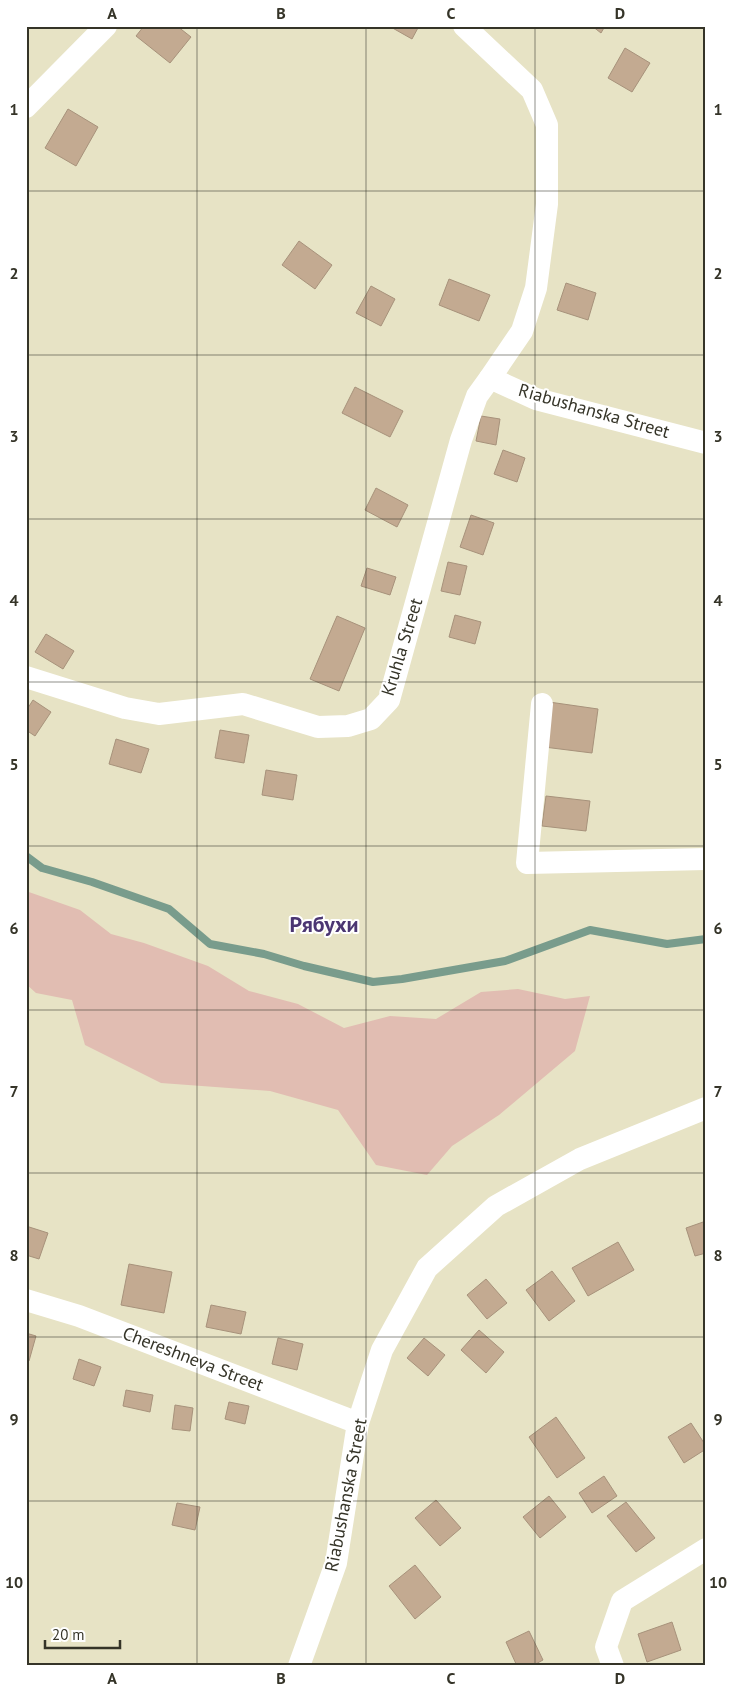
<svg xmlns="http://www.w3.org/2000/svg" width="732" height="1692" viewBox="0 0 732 1692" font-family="'PT Sans',sans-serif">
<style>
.green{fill:#e1bdb2}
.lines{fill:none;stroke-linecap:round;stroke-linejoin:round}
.stream{stroke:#799c8c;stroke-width:8}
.building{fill:#c3aa91;stroke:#a7927b}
.street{stroke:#fff;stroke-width:22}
.grid{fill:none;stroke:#353428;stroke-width:1;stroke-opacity:0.55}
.labels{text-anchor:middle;stroke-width:4;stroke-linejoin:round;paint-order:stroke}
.street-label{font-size:18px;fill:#353428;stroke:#fff}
.district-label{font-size:22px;font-weight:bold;fill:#4b3672;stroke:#fff}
.neatline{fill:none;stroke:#353428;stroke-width:2}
.grid-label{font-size:16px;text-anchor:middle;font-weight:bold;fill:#353428}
</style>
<rect width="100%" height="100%" fill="#e7e3c5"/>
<polygon class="green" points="26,891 80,910 111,934 144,943 208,966 249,991 298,1004 344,1028 390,1016 436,1019 481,992 518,989 565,999 590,996 575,1051 499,1115 452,1146 427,1175 376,1165 338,1110 270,1091 161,1083 85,1045 72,1000 36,993 26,984"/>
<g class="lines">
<polyline class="stream" points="26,856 42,868 92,882 169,909 210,944 264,954 304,966 373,982 402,979 505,961 590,930 667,944 706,939"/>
</g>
<g class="building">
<polygon points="144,26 177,26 191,37 170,63 136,36"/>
<polygon points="389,26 419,26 412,39"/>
<polygon points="592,26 605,26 601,33"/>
<polygon points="625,48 650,63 632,92 608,78"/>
<polygon points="68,109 98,127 76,166 45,148"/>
<polygon points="299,241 332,265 315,289 282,265"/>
<polygon points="449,279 490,295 479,321 439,305"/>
<polygon points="566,283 596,293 588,320 557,310"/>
<polygon points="371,286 395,299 381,326 356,313"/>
<polygon points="355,387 403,411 390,437 342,413"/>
<polygon points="481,416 500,419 496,445 476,441"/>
<polygon points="503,450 525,458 517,482 494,474"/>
<polygon points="376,488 408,505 397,527 365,510"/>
<polygon points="471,515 494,523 483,555 460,547"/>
<polygon points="448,562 467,566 460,595 441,591"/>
<polygon points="367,568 396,577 390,595 361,586"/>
<polygon points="455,615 481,622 475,644 449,637"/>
<polygon points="337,616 365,628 339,691 310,679"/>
<polygon points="46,634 74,651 63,669 35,652"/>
<polygon points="33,700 51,712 35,736 26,730 26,711"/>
<polygon points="549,702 598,709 592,753 544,747"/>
<polygon points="220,730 249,735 244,763 215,758"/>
<polygon points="116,739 149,749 141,773 109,764"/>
<polygon points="266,770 297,775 293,800 262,795"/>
<polygon points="546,796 590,801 586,831 542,826"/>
<polygon points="706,1221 706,1253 695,1256 686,1228"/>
<polygon points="26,1226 48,1233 39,1259 26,1255"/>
<polygon points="618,1242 634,1270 588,1296 572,1268"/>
<polygon points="129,1264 172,1272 164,1313 121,1305"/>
<polygon points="552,1271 575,1301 549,1321 526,1290"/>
<polygon points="486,1279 507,1303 487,1319 467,1295"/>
<polygon points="211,1305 246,1312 241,1334 206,1327"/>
<polygon points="479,1330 504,1352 486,1373 461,1350"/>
<polygon points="26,1333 36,1336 29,1361 26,1360"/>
<polygon points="278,1338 303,1344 297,1370 272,1364"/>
<polygon points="424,1338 445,1355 428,1376 407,1358"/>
<polygon points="79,1359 101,1367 94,1386 73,1379"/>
<polygon points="126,1390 153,1395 150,1412 123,1406"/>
<polygon points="229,1402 249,1406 245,1424 225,1419"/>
<polygon points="175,1405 193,1408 190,1431 172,1429"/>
<polygon points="556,1417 585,1458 557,1478 529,1437"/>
<polygon points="691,1423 706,1446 706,1449 684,1463 668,1437"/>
<polygon points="604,1476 617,1496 592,1513 579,1493"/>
<polygon points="549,1496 566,1517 540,1538 523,1517"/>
<polygon points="436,1500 461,1528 440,1546 415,1518"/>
<polygon points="626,1502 655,1538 636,1552 607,1516"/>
<polygon points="177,1503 200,1507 195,1530 172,1525"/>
<polygon points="415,1565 441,1597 415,1619 389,1586"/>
<polygon points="672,1622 681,1650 647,1662 638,1634"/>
<polygon points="529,1631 543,1660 532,1666 517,1666 506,1642"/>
</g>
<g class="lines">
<g class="street">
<polyline points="464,26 532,90 547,125 547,204 536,288 522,331 490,378 536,399 706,443"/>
<polyline points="26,107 106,26"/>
<polyline points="26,677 125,708 159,714 243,704 318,727 348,726 371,719 389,700 461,440 477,396 490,378"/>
<polyline points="542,704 527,863 706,859"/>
<polyline points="26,1300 79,1316 358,1423"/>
<polyline points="299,1666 336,1563 358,1423 382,1350 427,1268 496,1206 580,1159 706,1108"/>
<polyline points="613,1666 606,1647 622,1601 706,1549"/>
</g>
</g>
<path class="grid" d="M197,26V1666M366,26V1666M535,26V1666M26,191H706M26,355H706M26,519H706M26,682H706M26,846H706M26,1010H706M26,1173H706M26,1337H706M26,1501H706"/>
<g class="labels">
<g class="street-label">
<text transform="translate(594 411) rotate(16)" y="6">Riabushanska Street</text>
<text transform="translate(402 647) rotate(-73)" y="6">Kruhla Street</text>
<text transform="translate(193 1359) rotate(21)" y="6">Chereshneva Street</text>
<text transform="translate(346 1495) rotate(-79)" y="6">Riabushanska Street</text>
</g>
<g class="district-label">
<text x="324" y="932">Рябухи</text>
</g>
</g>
<rect width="732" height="1692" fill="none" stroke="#ffffff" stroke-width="55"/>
<path d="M45 1640v8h75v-8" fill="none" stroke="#353428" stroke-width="2.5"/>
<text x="52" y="1640" font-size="15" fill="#353428" stroke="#ffffff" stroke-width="4" paint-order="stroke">20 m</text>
<rect x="28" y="28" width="676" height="1636" class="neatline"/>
<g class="grid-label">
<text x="112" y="19">A</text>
<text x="281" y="19">B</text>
<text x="451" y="19">C</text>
<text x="620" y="19">D</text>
<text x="14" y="115">1</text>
<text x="718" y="115">1</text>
<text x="14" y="279">2</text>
<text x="718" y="279">2</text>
<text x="14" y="442">3</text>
<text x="718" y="442">3</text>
<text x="14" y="606">4</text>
<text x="718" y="606">4</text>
<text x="14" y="770">5</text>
<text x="718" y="770">5</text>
<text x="14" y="934">6</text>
<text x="718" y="934">6</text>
<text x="14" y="1097">7</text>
<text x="718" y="1097">7</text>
<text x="14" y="1261">8</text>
<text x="718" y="1261">8</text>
<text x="14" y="1425">9</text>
<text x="718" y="1425">9</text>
<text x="14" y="1588">10</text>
<text x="718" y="1588">10</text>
<text x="112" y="1684">A</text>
<text x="281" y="1684">B</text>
<text x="451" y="1684">C</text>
<text x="620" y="1684">D</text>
</g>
</svg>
